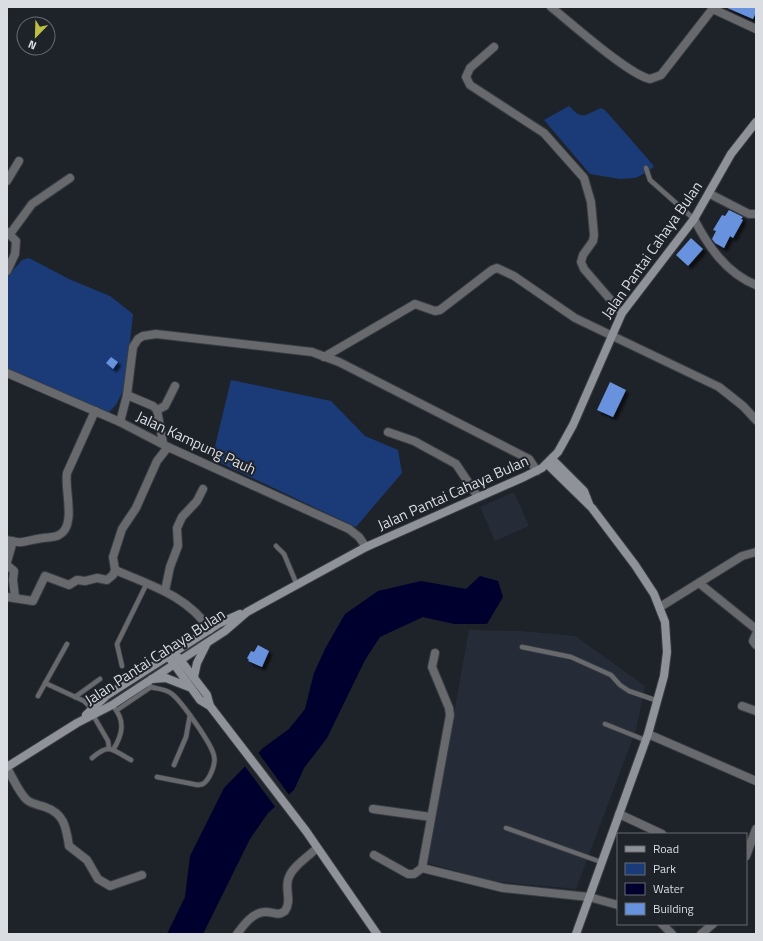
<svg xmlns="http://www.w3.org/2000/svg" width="763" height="941" viewBox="0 0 763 941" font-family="'Titillium Web',sans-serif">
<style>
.built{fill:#252c38}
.green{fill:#1a3b77}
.water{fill:#00002e}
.pier{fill:#1e2229}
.building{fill:#6792dd;filter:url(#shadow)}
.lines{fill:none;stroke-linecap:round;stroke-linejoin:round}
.lane-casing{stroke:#383c43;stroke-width:6}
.street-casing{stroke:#383c43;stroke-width:10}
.secondary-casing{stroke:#383c43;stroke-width:10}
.lane{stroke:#67696d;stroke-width:4.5}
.street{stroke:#67696d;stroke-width:8}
.secondary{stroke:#8f9298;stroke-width:8}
.labels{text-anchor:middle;stroke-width:4;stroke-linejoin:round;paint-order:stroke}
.street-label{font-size:15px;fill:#dadde2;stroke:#1e2229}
</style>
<defs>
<filter id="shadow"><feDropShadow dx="3.5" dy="3.5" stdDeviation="1" flood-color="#0009"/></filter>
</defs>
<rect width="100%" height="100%" fill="#1e2229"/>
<g class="built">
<polygon points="514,492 529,526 495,541 480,507"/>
<polygon points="469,630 521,631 575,636 645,686 636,730 576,889 491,881 427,863"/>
</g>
<g class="green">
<path d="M569,106C583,121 584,115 601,108L605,110L654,166L648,172L635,178L620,179L590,174L544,120Z"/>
<polygon points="29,258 69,279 110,296 133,314 125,387 116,405 108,413 7,370 7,277 22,260"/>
<polygon points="231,380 331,401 365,436 398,450 402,473 356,527 212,459"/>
</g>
<polygon class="water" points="480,576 498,581 503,597 487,624 454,624 423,617 380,637 365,660 327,738 304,768 294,790 268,813 250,839 203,934 167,934 185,897 190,856 224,788 263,748 289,729 305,709 314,673 326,647 345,614 378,591 421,581 466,589"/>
<polygon class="pier" points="257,751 290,796 276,808 244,765"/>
<g class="building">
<polygon points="725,7 756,7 756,12 753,19"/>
<polygon points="729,210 743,217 741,219 743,220 733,238 730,236 724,248 715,243 712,239 716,231 713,230 722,215 725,216"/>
<polygon points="691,238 703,249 688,266 676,255"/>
<polygon points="111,357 118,362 113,369 106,363"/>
<polygon points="610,382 626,390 613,417 597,410"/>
<polygon points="258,645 269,651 262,667 248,661 249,660 247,658 251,651 254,652"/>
</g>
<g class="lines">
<g class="lane-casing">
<g id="lane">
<polyline points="646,168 650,180 694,219"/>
<polyline points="276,546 284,554 297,585"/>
<polyline points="522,647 571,657 611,675 620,685 629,691 658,701"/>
<polyline points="122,666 117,644 147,583"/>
<path d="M147,682L151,687C158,689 166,689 172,694C181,701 212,744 214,756C216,764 210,779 203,784L198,785L157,777"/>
<polyline points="45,683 84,701 92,709"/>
<polyline points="38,696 67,644"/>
<polyline points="75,697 100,679"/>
<path d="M112,705C126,720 123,734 113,750"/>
<polyline points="117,710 151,687"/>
<polyline points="93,715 108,741 109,748"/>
<polyline points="605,724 645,740"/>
<path d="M92,758C110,742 112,750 131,760"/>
<polyline points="174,765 186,737 190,715"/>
<polyline points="506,828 601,862"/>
</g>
</g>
<g class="street-casing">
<g id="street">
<path d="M551,7C571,23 629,75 650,79L661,75L714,7"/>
<polyline points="713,9 756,29"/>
<polyline points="494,47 470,68 466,77 470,85 544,133 584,178 591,202 594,235 593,241 583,255 581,262 584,269 622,313"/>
<polyline points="7,181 19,161"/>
<polyline points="710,194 749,214 756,214"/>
<path d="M694,219C708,246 726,273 756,285"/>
<polyline points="7,232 16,241 15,254 7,271"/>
<polyline points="10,234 32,204 70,178"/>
<polyline points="324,357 415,304 435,311 440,310 492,270 497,268 514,276 575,318 719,387 743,406 756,420"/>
<polyline points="7,373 120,422 168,447 349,529 359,537 366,547"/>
<polyline points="127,395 153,406 157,410 163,443"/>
<polyline points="157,410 165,406 175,386"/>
<polyline points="120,422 127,395 133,347 138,339 143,336 156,334 312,352 339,362 523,456 529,459 537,471"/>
<polyline points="388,432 414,441 456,464 478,497"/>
<path d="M7,540C25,545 26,540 43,538C48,537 54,538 59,535C77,526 64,489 67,473L95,411"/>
<polyline points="7,562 13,541"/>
<polyline points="7,565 14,571 13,580 15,597"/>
<path d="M115,570C150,585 188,596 210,630"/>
<polyline points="699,583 756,629"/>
<polyline points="165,591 170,567 178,546 177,528 182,517 197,501 203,489"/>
<polyline points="7,597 33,601 45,576 69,585 77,580 85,581 97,578 107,580 113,575 115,570 113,557 122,529 136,508 157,461 168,447"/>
<polyline points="660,607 742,556 756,552"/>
<polyline points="756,634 753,641 756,645"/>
<polyline points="742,706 756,711"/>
<polyline points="648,734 756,781"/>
<path d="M7,768C13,778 19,793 27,800C32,804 39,805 45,807C65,814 66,828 69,846L87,860L98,879L110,886L142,875"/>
<polyline points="373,809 431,817"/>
<polyline points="619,814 662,834"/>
<polyline points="374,855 408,874 414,874 422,868"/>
<polyline points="746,856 756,829"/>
<polyline points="422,868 450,715 449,708 432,667 435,653"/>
<polyline points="422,868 503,888 589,897 618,905"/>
<polyline points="662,924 672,934"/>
<path d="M237,934C243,926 252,913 264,912C273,911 277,917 285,911C292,901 285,890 288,880C291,867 308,857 317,848"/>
<polyline points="701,934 713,924"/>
</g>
</g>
<g class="secondary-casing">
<g id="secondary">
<polyline points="552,459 584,491 589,504"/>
<polyline points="547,464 592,508 635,565 654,594 665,622 667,652 664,676 648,734 576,934"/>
<polyline points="168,656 200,700 210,706 306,831 377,934"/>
<polyline points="178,657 207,695 210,706"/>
<polyline points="194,677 197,663 206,645"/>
<polyline points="152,679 166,678 189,687"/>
<polyline points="86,715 106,696 220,623 240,614"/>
<polyline points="7,767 77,723 112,705 225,631 247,612 366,547 524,477 542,468 558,452 573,425 622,313 694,219 731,154 756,122"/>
</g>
</g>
<use href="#lane" class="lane"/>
<use href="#street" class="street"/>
<use href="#secondary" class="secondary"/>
</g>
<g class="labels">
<g class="street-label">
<text transform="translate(652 250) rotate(-55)" y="5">Jalan Pantai Cahaya Bulan</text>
<text transform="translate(196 443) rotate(25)" y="5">Jalan Kampung Pauh</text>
<text transform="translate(453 493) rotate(-24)" y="5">Jalan Pantai Cahaya Bulan</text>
<text transform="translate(155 657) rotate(-33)" y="5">Jalan Pantai Cahaya Bulan</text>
</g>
</g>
<rect width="763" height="941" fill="none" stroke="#dadde2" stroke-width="16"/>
<rect x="617" y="833" width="130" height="92" fill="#1e2229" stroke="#696d73"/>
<rect x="625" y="846" width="20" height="6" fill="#8f9298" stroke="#696d73"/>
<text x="653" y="853" font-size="12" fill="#dadde2">Road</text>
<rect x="625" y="863" width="20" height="12" fill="#1a3b77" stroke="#696d73"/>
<text x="653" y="873" font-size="12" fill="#dadde2">Park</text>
<rect x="625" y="883" width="20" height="12" fill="#00002e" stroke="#696d73"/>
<text x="653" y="893" font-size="12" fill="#dadde2">Water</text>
<rect x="625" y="903" width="20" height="12" fill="#6792dd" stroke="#696d73"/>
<text x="653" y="913" font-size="12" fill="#dadde2">Building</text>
<g transform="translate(36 36) rotate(203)"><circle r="19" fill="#1e2229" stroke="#696d73"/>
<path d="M0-3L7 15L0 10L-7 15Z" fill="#bcbf44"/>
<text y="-6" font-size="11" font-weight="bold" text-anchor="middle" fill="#dadde2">N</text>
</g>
</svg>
